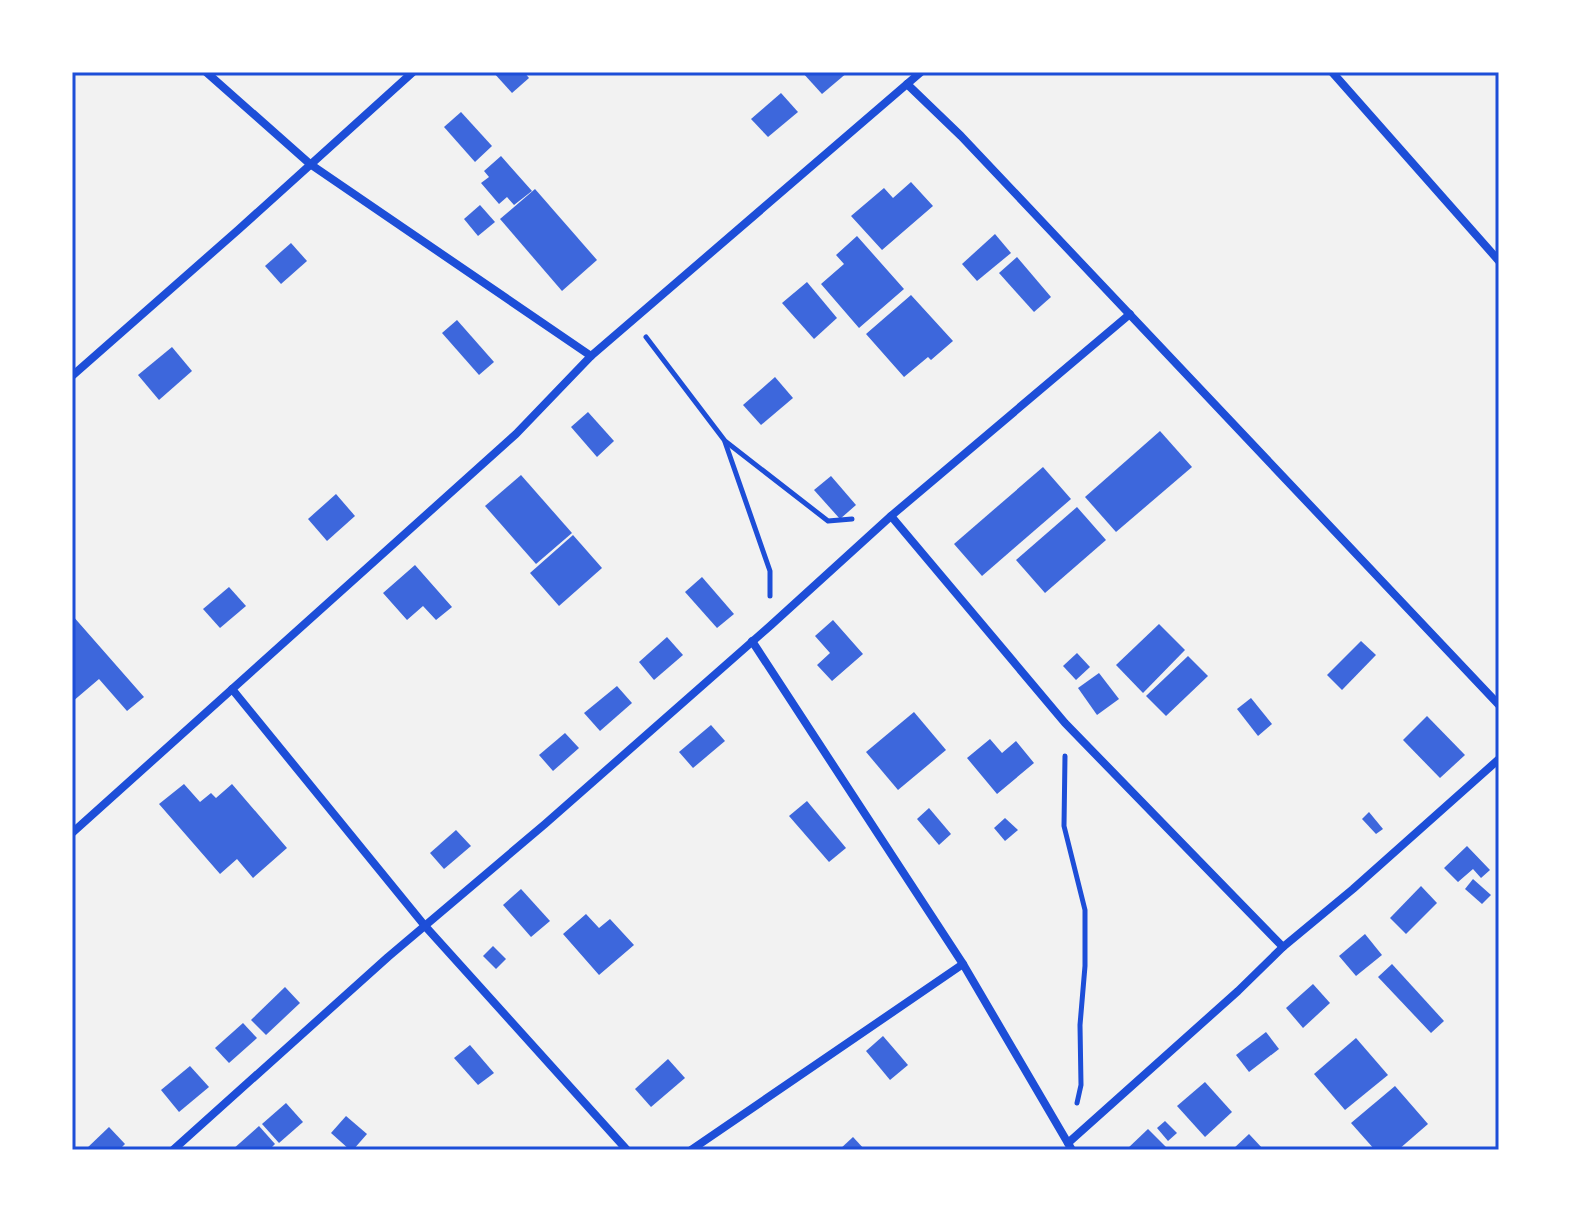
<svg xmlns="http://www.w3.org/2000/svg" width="1571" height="1222" viewBox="0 0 1571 1222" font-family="Signika,sans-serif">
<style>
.building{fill:#3d67dc}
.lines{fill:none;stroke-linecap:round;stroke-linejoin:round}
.path{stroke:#1d4ed8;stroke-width:5}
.minor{stroke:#1d4ed8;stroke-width:8}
.neatline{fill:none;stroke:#1d4ed8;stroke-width:3}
</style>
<rect width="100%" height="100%" fill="#f2f2f2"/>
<g class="building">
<polygon points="493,72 524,72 529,78 512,93"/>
<polygon points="802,72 848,72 822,94"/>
<polygon points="781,93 798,112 768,137 751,119"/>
<polygon points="461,112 492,146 475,162 444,127"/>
<polygon points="501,156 532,191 514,205 507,197 499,204 481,183 489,177 484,171"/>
<polygon points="911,182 933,206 882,250 851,216 884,188 893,198"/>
<polygon points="535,189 597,260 562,291 500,219"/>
<polygon points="480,205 495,222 478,236 464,219"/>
<polygon points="995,234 1011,253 977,281 962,264"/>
<polygon points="857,236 904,289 859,328 821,284 844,264 836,255"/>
<polygon points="291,243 307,261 281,284 265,266"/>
<polygon points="1017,257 1051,297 1034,312 999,273"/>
<polygon points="807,282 837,318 814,339 782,303"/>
<polygon points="911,295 953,341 931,360 928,357 904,377 866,334"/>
<polygon points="457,320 494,362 479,375 442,333"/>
<polygon points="172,347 192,371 159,400 138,375"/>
<polygon points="775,377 793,398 761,425 743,405"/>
<polygon points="588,412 614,441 597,457 571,427"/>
<polygon points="1160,431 1192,467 1116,532 1085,497"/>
<polygon points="1043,467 1071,499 982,576 954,544"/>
<polygon points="521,475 572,533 536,564 485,506"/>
<polygon points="831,476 856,505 840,519 814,490"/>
<polygon points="336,494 355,516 327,541 308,519"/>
<polygon points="1077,507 1106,540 1045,593 1016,560"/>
<polygon points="573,535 602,568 559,606 530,573"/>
<polygon points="415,565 452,607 436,620 423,606 407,620 383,593"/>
<polygon points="702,577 734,614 717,628 685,592"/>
<polygon points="229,587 246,606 220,628 203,609"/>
<polygon points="72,615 144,697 127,711 99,679 72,702"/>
<polygon points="833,620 863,654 832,681 817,665 830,653 815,636"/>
<polygon points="1159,624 1185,650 1143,693 1116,665"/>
<polygon points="667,637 683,655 654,680 639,662"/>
<polygon points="1361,641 1376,655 1342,690 1327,675"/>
<polygon points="1077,653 1090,667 1076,680 1063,666"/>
<polygon points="1188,656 1208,676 1166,716 1146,696"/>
<polygon points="1099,673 1119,699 1097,715 1078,688"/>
<polygon points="617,686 632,703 600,731 584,713"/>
<polygon points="1251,698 1272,724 1258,736 1237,709"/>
<polygon points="914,712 946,750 898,790 866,752"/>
<polygon points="1427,716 1465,755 1440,778 1403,740"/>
<polygon points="711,725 725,741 693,768 679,752"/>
<polygon points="565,733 579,748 553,771 539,755"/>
<polygon points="990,739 1002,753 1016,741 1034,763 997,794 967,758"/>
<polygon points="184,784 200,802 211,793 216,798 232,784 287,848 253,878 237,859 220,874 159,804"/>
<polygon points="807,801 846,848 829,862 789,816"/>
<polygon points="929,808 951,834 939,845 917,819"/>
<polygon points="1369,812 1383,829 1376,834 1362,819"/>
<polygon points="1005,818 1018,830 1005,841 994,828"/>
<polygon points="456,830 471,846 444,869 430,853"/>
<polygon points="1467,846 1490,870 1481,878 1473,869 1458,882 1444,868"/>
<polygon points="1473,879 1491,895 1482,904 1465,889"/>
<polygon points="1421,886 1437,903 1406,934 1390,918"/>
<polygon points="521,889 550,921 531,937 503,905"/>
<polygon points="586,914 599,928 610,919 634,945 599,975 563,934"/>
<polygon points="1365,934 1382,955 1356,976 1339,956"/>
<polygon points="493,946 506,959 496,969 483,956"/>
<polygon points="1392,964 1444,1021 1431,1033 1378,977"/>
<polygon points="1313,984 1330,1003 1303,1028 1286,1008"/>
<polygon points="285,987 300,1003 266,1035 251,1020"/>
<polygon points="243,1023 257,1038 229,1063 215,1048"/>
<polygon points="1266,1032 1279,1049 1249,1072 1236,1055"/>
<polygon points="883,1036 908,1065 890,1080 866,1051"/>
<polygon points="1356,1038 1388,1075 1345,1110 1314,1074"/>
<polygon points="470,1045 494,1073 478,1085 454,1058"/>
<polygon points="668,1059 685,1078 651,1107 635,1089"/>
<polygon points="190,1066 209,1087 179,1112 161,1090"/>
<polygon points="1205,1082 1232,1112 1205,1137 1177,1106"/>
<polygon points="1395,1086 1428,1124 1398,1150 1375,1150 1351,1123"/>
<polygon points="286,1103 303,1122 279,1143 262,1124"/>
<polygon points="346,1116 367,1134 353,1150 350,1150 331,1133"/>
<polygon points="1165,1121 1177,1133 1168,1141 1157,1128"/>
<polygon points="259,1126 275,1144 269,1150 232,1150"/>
<polygon points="109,1127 125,1144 119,1150 85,1150"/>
<polygon points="1148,1129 1166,1147 1164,1150 1126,1150"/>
<polygon points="1249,1134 1264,1150 1232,1150"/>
<polygon points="853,1137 865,1150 839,1150"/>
</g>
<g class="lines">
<g class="path">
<polyline points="646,337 725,441 828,521 852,519"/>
<polyline points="725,442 770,571 770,596"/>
<polyline points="1065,756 1064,826 1085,910 1085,966 1080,1025 1081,1085 1077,1103"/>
</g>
<g class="minor">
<polyline points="206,72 310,164 591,356"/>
<polyline points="1332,72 1499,261"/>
<polyline points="907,84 961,136 1499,705"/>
<polyline points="72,376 238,230 413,72"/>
<polyline points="891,516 1065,723 1283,947"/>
<polyline points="752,641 963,964 1072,1150"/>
<polyline points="232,689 425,926 627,1150"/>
<polyline points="72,833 516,434 591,356 921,72"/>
<polyline points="1068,1143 1238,991 1283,947 1353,889 1499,759"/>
<polyline points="173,1150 388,957 545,824 770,626 891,516 1130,314"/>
<polyline points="691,1150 963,964"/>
</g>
</g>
<rect width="1571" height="1222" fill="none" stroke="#ffffff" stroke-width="148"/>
<rect x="74" y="74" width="1423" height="1074" class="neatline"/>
</svg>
